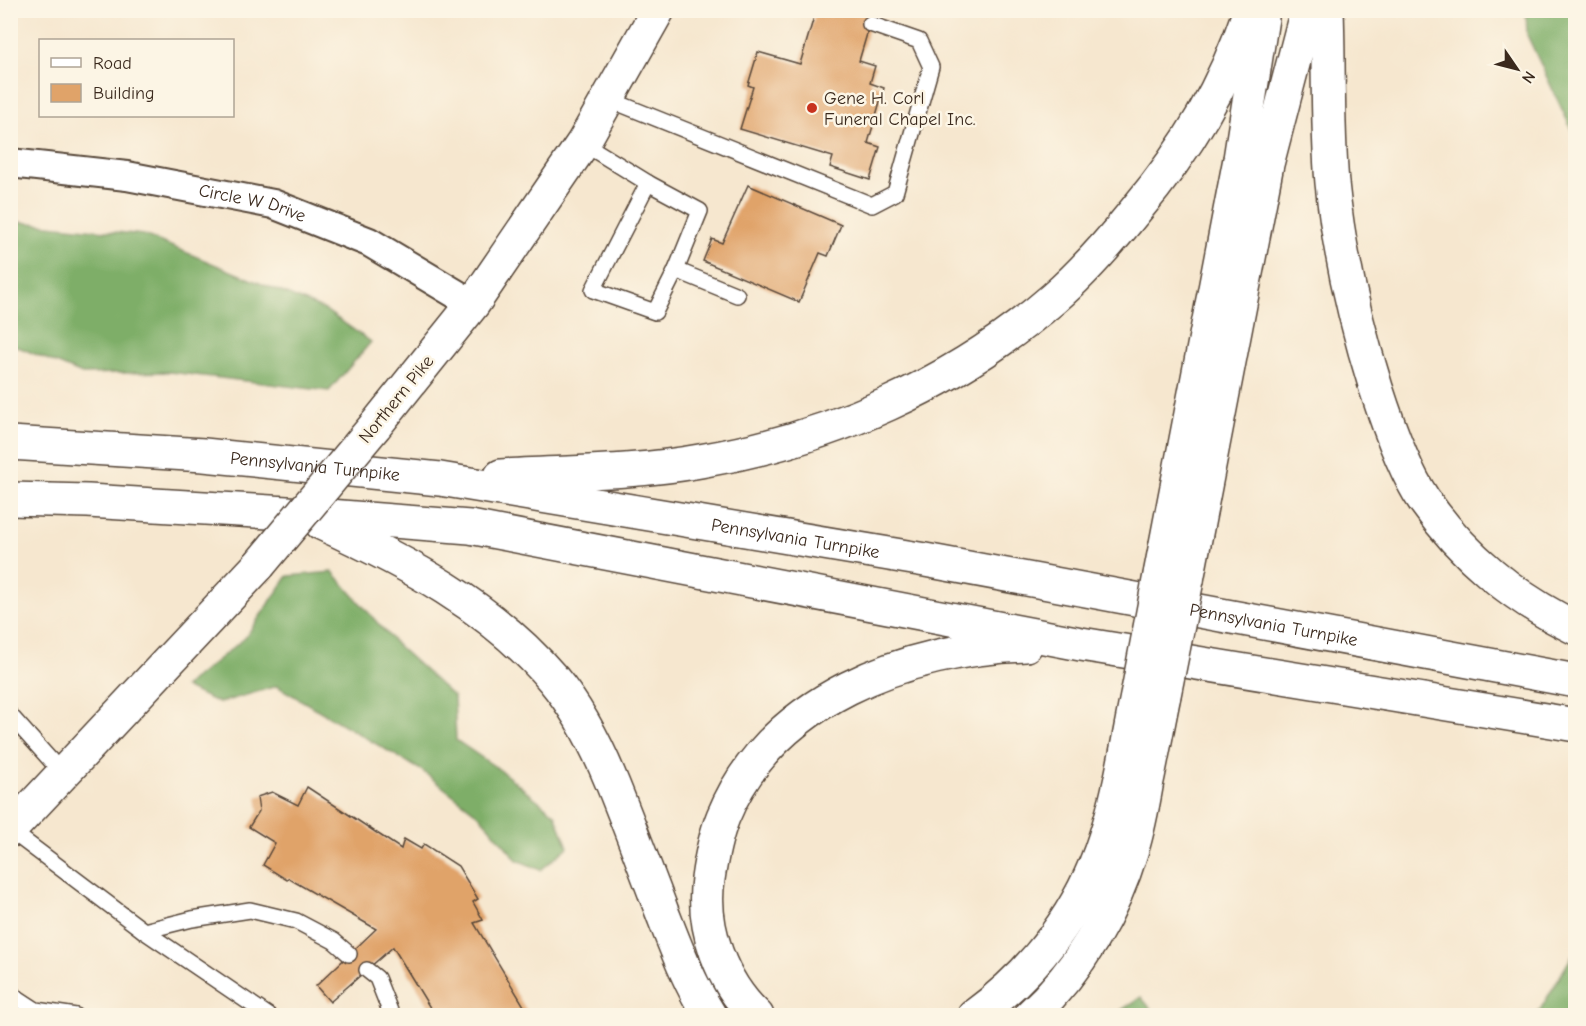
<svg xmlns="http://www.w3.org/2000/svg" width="1586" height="1026" viewBox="0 0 1586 1026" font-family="'Comic Neue',sans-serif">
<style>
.forest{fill:#7eae68;stroke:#5c6c43;stroke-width:1.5}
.building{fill:#e0a369}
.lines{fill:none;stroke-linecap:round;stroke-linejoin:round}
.service-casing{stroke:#574639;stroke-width:18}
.minor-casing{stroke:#574639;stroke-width:32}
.secondary-casing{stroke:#574639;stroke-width:36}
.motorway-casing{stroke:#574639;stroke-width:36}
.service{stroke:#fff;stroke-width:15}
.minor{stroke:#fff;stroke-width:28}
.secondary{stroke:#fff;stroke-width:33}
.motorway{stroke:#fff;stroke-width:33}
.secondary-bridge-casing{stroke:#574639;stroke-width:36;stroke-linecap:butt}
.motorway-bridge-casing{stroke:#574639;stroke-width:36;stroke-linecap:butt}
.secondary-bridge{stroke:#fff;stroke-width:33}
.motorway-bridge{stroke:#fff;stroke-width:33}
.poi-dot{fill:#c8321e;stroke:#fcf5e5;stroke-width:2}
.labels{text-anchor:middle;stroke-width:5;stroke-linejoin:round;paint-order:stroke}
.poi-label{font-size:18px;fill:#3b2a1e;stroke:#fcf5e5;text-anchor:start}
.street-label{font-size:18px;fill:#3b2a1e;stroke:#fcf5e5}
</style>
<rect width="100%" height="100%" fill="#fcf5e5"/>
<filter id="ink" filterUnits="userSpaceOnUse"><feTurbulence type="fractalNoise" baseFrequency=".0167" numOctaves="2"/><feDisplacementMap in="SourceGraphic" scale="12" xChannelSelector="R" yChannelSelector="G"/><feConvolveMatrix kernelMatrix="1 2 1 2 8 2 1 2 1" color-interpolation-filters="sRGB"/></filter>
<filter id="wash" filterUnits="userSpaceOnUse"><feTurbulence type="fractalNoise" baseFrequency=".008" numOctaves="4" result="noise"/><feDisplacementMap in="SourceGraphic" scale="24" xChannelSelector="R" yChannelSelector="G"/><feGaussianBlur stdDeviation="1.35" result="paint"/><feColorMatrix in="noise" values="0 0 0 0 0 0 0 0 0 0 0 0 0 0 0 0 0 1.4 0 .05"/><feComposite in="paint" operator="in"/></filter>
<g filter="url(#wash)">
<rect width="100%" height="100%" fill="#f6e7cf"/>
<g class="forest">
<polygon points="1526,11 1575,11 1575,137 1527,35"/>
<polygon points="11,221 144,235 325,310 371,342 329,391 170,372 82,374 11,344"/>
<polygon points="333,572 396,644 454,697 456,740 500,770 555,814 568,847 541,870 517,860 479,815 421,770 277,686 219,703 184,687 245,638 288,576"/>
<polygon points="1575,951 1575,1015 1537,1015"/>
<polygon points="1141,997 1156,1015 1114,1015"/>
</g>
<g id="blocks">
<g class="building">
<polygon points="816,10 874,10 859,61 875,66 870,83 884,88 868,143 880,147 870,180 830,167 833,157 740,129 753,87 748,85 758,52 800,64"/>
<polygon points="748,185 841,225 828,256 820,253 799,302 703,261 712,239 722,243"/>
<polygon points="307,787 401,849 404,839 421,849 424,844 458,866 478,899 473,902 483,920 474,923 530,1016 435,1016 393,947 330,1002 316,986 376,929 288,878 287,880 263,865 275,843 249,827 259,811 257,797 272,792 298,805"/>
</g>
</g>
</g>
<g filter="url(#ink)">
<use href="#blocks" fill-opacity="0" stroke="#574639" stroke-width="1.5"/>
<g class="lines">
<g class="service-casing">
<g id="service">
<polyline points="608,99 872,205 895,193 931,67 919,41 870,24"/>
<polyline points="583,143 648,183 700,211 676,270 737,295"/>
<polyline points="648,183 593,290 655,312 676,270"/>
<polyline points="10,715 63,774"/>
<polyline points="10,830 144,931 192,919 250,910 296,921 334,941 349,954"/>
<polyline points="144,931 269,1016"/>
<polyline points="367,970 377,978 392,1016"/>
<polyline points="10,993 36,1010 76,1016"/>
</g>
</g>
<g class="minor-casing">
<g id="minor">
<path id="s1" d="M10,163L127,176L273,204L369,242L473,304"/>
</g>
</g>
<g class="secondary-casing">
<g id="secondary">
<polyline points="375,426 473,304 583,143 658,10"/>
<polyline points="10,830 259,565"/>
</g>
</g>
<g class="motorway-casing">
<g id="motorway">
<path d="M1327,10C1329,68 1327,126 1332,183C1339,253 1355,321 1376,388C1387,422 1404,471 1424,500C1462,555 1515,599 1576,628"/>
<path id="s2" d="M10,443L204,455L440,479L925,560L1576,681"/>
<path d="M501,476C567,472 635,473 700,461C830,439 954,385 1054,298C1084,272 1110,242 1135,211C1187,149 1224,88 1250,10"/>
<polyline points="10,499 88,501 303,514 470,527 1081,644 1576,725"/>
<path d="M321,523C406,562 491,606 553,679C579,710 598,748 613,785C630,827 646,870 662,912C676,948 689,983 710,1016"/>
<polyline points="1160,575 1240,159 1262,18"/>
<polyline points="1187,580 1267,164 1307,10"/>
<path d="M757,1016C721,982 701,927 708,879C711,858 715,837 723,817C772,698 907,649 1026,645"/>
<path d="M974,1016C1036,971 1082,910 1105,838C1121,790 1128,740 1138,691"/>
<path d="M1030,1016C1079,971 1113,912 1132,849C1139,827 1143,804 1147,781C1153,753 1158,724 1164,695"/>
</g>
</g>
<use href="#service" class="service"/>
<use href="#minor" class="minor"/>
<use href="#secondary" class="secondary"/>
<use href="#motorway" class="motorway"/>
<g class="secondary-bridge-casing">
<polyline id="secondary-bridge" points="259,565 375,426"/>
</g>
<g class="motorway-bridge-casing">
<g id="motorway-bridge">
<polyline points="1138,691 1160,575"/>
<polyline points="1164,695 1187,580"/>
</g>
</g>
<use href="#secondary-bridge" class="secondary-bridge"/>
<use href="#motorway-bridge" class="motorway-bridge"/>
</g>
</g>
<circle class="poi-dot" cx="812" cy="108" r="6"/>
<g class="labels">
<g class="poi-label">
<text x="824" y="104">Gene H. Corl<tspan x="824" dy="21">Funeral Chapel Inc.</tspan></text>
</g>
<g class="street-label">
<text dy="6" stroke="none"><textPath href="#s1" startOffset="246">Circle W Drive</textPath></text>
<text transform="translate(396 399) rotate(-51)" y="6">Northern Pike</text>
<text dy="6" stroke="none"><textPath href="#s2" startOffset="306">Pennsylvania Turnpike</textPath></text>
<text dy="6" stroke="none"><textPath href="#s2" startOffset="792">Pennsylvania Turnpike</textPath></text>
<text dy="6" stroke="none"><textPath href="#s2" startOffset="1278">Pennsylvania Turnpike</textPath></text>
</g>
</g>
<rect width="1586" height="1026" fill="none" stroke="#fcf5e5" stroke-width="36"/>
<rect x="39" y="39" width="195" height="78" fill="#fcf5e5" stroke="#afa495" stroke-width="1.5"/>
<rect x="51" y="58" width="30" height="9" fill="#ffffff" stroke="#afa495" stroke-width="1.5"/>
<text x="93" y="69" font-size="18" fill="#3b2a1e">Road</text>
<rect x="51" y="84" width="30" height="18" fill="#e0a369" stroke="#afa495" stroke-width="1.5"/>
<text x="93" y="99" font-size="18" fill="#3b2a1e">Building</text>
<g transform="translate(1517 69) rotate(125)" stroke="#fcf5e5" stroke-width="4.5" paint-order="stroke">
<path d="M0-4.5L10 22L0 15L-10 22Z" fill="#3b2a1e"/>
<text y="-9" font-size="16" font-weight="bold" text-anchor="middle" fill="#3b2a1e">N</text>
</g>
</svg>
